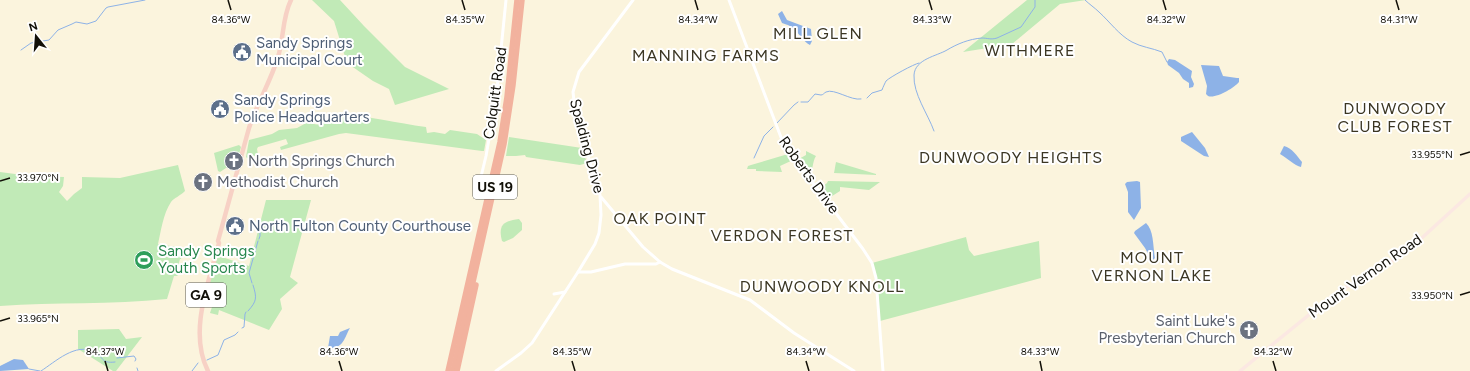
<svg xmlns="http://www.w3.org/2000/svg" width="1470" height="371" viewBox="0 0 1470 371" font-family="Figtree,sans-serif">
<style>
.green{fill:#c1eab7}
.water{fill:#8db2e7}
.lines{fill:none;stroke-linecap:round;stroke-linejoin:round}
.stream{stroke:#8db2e7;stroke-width:1}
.tertiary{stroke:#fff;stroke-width:3}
.secondary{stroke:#fbe8e2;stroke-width:3.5}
.primary{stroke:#f7d1c5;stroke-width:4.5}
.motorway{stroke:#f2b29e;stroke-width:5.5}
.ticks{fill:none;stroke:#121008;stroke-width:1.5}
.labels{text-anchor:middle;stroke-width:4;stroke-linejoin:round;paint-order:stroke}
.shield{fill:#fff;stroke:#595852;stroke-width:1}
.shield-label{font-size:14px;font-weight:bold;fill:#121008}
.service-label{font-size:15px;fill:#4e5e75;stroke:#fff;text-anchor:start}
.street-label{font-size:15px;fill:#121008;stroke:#fff}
.worship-label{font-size:15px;fill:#5b616d;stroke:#fff;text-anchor:start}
.leisure-label{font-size:15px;fill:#27864d;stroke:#fff;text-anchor:start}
.neighbourhood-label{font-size:16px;letter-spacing:1px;fill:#3b3623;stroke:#fff}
.ticks-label{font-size:10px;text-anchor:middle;fill:#121008;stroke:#fff;stroke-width:4;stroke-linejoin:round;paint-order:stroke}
</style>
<rect width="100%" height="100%" fill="#fbf4dd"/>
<g class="green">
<polygon points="312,0 340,0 364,26 405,67 449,89 395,105 389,89 373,81 347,63 334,21"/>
<polygon points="1027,0 1086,0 1060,4 1012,44 963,52"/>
<path d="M340,114C368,116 397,123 426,127L427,133L434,132L445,134L450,130L477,134L486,140L484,151H482L346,133L339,134L281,150L280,147L288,144L286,139L258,147L257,149L258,155L247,158L246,157L249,140L272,134L279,130L297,128L308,122C314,124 317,126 323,123L324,118Z"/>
<polygon points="509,137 582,148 587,163 580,165 526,157 525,155 516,156 506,156"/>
<polygon points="239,145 241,147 236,165 226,168 220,172 218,171 214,153"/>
<path d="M806,151L816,156C812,162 814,170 808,175L797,160L806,155Z"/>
<polygon points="788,154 793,160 780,166 782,172 756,171 756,169 747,169 748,166 751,165"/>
<polygon points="836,162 876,174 876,175 834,173"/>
<path d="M178,165L185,191C180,196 174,198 171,202C163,214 161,231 158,244L183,248L181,259H180L178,266L179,274L177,276H174L167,299C111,305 55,302 0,306V172L30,176L64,177L63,186L59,192L67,201L74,194L82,188V177L120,178Z"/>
<polygon points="828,181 880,182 869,190 840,187 840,191 829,198 825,196 820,189 827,183"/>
<polygon points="266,200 311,200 290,277 298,283 280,299 282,309 269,330 219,310 218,315 210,313 212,307 202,302 216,255 249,266"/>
<path d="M519,219L522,223V230L513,238L504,242L502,241C498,225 503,221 519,219Z"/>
<polygon points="966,237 969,250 974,256 1039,241 1041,278 880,321 877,280 872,263"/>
<polygon points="119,329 126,339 142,337 116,371 113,371 78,349 78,330"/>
</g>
<g class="water">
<path d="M782,11L787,20L811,29L812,41L810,45C804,42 801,36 796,31C792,26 788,25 782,23L778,14Z"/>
<polygon points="1169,59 1175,60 1192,71 1191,77 1194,84 1193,87 1189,88 1189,83 1183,79 1179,73 1168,65 1167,62"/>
<path d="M1201,65L1219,66L1223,76L1237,78H1239V82C1234,88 1216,99 1208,96L1206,94L1207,86Z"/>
<polygon points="1192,132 1205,148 1209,157 1204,156 1181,141 1181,137"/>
<path d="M1284,146C1292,148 1297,156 1302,162L1301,167C1295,166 1286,157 1280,154Z"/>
<polygon points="1137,181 1140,182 1141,208 1134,220 1128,212 1128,192 1125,184 1127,182"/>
<path d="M1146,223C1154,230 1153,248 1155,258L1152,261L1145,248L1134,233L1135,231Z"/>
<path d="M350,328C344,338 344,349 328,348L330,336H338L340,332Z"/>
<polygon points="14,359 23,360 29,369 0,371 0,366"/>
</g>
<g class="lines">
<g class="stream">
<path d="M1085,0C1089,4 1095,8 1099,12C1110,22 1119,35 1132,42C1141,47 1152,48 1162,52L1167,62"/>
<polyline points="21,50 31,43 49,40 58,30 72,24 76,22 87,24 96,21 106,8 108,7 145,0"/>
<path d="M867,98L872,93L882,90C883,87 885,83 886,81C890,77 914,64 919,63"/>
<path d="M801,102H808L815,94L821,95C823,95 824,93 826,92C834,88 851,101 861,99"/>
<polyline points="777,123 794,105 798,102"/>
<path d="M934,131C928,114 913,94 914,75C915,59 937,56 947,50C957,44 969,39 982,38C987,38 991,40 997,38L1021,27L1035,7V0"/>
<polyline points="754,158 764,136 773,127"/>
<polyline points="259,239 260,236 260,225"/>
<polyline points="252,283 249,273 258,241"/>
<path d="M248,311C257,301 257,298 253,285"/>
<polyline points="242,328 244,327 245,314 246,312"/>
<polyline points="117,358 134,356 136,359 135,361"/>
<polyline points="207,360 218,355 224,340 235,335 238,332"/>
<polyline points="137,368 138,371"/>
<polyline points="29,369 40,371"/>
<path d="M41,371C55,362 76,342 94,352C104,356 100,364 115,362"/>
<polyline points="192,371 198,363"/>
</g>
<g class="tertiary">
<polyline points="729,0 782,140 788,150 863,249 872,263 876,278 883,371"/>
<polyline points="479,185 486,156 496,99 506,0"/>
<polyline points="601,197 643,247 660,262 672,269 750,300 794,333 854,371"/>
<polyline points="578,272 591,272 625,264 656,264 660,262"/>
<polyline points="554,294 565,292"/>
<polyline points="496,371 521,353 532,343 578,272 595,244 599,233 601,215 600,195 579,127 575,110 573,92 579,72 633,0"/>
</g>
<polyline class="secondary" points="1240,371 1337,292 1373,273 1403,254 1424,236 1470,194"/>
<path class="primary" d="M208,371C188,332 209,282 219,243L218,241L249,128C257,103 271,81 278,57C284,38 282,18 291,0"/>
<g class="motorway">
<polyline points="448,371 500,142 507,97 517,0"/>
<polyline points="453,371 504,144 513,85 522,0"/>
<polyline points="457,371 476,285"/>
</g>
</g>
<path class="ticks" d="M228,0L231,10M462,0L465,10M695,0L698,10M929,0L932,10M1163,0L1166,10M1396,0L1399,10M1460,155L1470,152M0,181L10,178M1460,295L1470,292M0,321L10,318M105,361L108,371M339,361L342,371M572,361L575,371M806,361L809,371M1040,361L1042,371M1273,361L1276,371"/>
<defs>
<g id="civic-disc" transform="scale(1)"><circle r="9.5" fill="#5c6f8a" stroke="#fff"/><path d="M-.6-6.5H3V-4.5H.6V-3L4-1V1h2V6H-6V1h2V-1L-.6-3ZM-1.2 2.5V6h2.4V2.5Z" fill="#fff"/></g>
<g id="church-disc" transform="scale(1)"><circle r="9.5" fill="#6b7280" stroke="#fff"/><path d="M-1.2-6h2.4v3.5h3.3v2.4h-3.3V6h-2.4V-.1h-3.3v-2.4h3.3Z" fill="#fff"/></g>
<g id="stadium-disc" transform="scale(1)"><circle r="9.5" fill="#2e9e5b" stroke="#fff"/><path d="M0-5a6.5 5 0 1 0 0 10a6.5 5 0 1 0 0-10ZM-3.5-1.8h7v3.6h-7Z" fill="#fff"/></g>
</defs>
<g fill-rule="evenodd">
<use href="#civic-disc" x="242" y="52"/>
<use href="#civic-disc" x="220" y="109"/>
<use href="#church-disc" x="234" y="161"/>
<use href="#church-disc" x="203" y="182"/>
<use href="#civic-disc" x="235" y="226"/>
<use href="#stadium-disc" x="144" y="260"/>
<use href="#church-disc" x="1249" y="330"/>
</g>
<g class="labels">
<g class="shield">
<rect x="473" y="175" width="44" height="24" rx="3"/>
<rect x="186" y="283" width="40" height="24" rx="3"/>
</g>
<g class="shield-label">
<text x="495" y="192">US 19</text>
<text x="206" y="300">GA 9</text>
</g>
<g class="service-label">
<text x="256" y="48">Sandy Springs<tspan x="256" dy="17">Municipal Court</tspan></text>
<text x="234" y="105">Sandy Springs<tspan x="234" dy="17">Police Headquarters</tspan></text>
<text x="249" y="231">North Fulton County Courthouse</text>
</g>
<g class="street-label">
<text transform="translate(495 93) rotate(-82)" y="5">Colquitt Road</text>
<text transform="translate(587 146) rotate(75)" y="5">Spalding Drive</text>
<text transform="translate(809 175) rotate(54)" y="5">Roberts Drive</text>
<text transform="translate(1365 276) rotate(-35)" y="5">Mount Vernon Road</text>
</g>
<g class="worship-label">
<text x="248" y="166">North Springs Church</text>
<text x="217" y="187">Methodist Church</text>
<text x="1235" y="326" text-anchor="end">Saint Luke's<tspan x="1235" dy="17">Presbyterian Church</tspan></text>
</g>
<g class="leisure-label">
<text x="158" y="256">Sandy Springs<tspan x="158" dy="17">Youth Sports</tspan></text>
</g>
<g class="neighbourhood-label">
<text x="818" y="39">MILL GLEN</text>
<text x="1030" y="56">WITHMERE</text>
<text x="706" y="61">MANNING FARMS</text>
<text x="1395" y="114">DUNWOODY<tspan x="1395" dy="18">CLUB FOREST</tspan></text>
<text x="1011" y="163">DUNWOODY HEIGHTS</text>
<text x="660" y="224">OAK POINT</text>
<text x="782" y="241">VERDON FOREST</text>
<text x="1152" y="263">MOUNT<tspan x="1152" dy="18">VERNON LAKE</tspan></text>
<text x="822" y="292">DUNWOODY KNOLL</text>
</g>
</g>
<g class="ticks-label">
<text x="1399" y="23">84.31°W</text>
<text x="231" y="23">84.36°W</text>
<text x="465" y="23">84.35°W</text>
<text x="698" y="23">84.34°W</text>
<text x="932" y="23">84.33°W</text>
<text x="1166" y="23">84.32°W</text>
<text x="1432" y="158">33.955°N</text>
<text x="38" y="181">33.970°N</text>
<text x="1432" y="299">33.950°N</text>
<text x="38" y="322">33.965°N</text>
<text x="105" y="355">84.37°W</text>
<text x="339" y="355">84.36°W</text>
<text x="572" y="355">84.35°W</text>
<text x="806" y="355">84.34°W</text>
<text x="1040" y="355">84.33°W</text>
<text x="1273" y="355">84.32°W</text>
</g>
<g transform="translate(36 36) rotate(343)" stroke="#ffffff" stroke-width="3" paint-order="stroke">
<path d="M0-3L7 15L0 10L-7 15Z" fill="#121008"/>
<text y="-6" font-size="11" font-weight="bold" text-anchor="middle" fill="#121008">N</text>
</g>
</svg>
